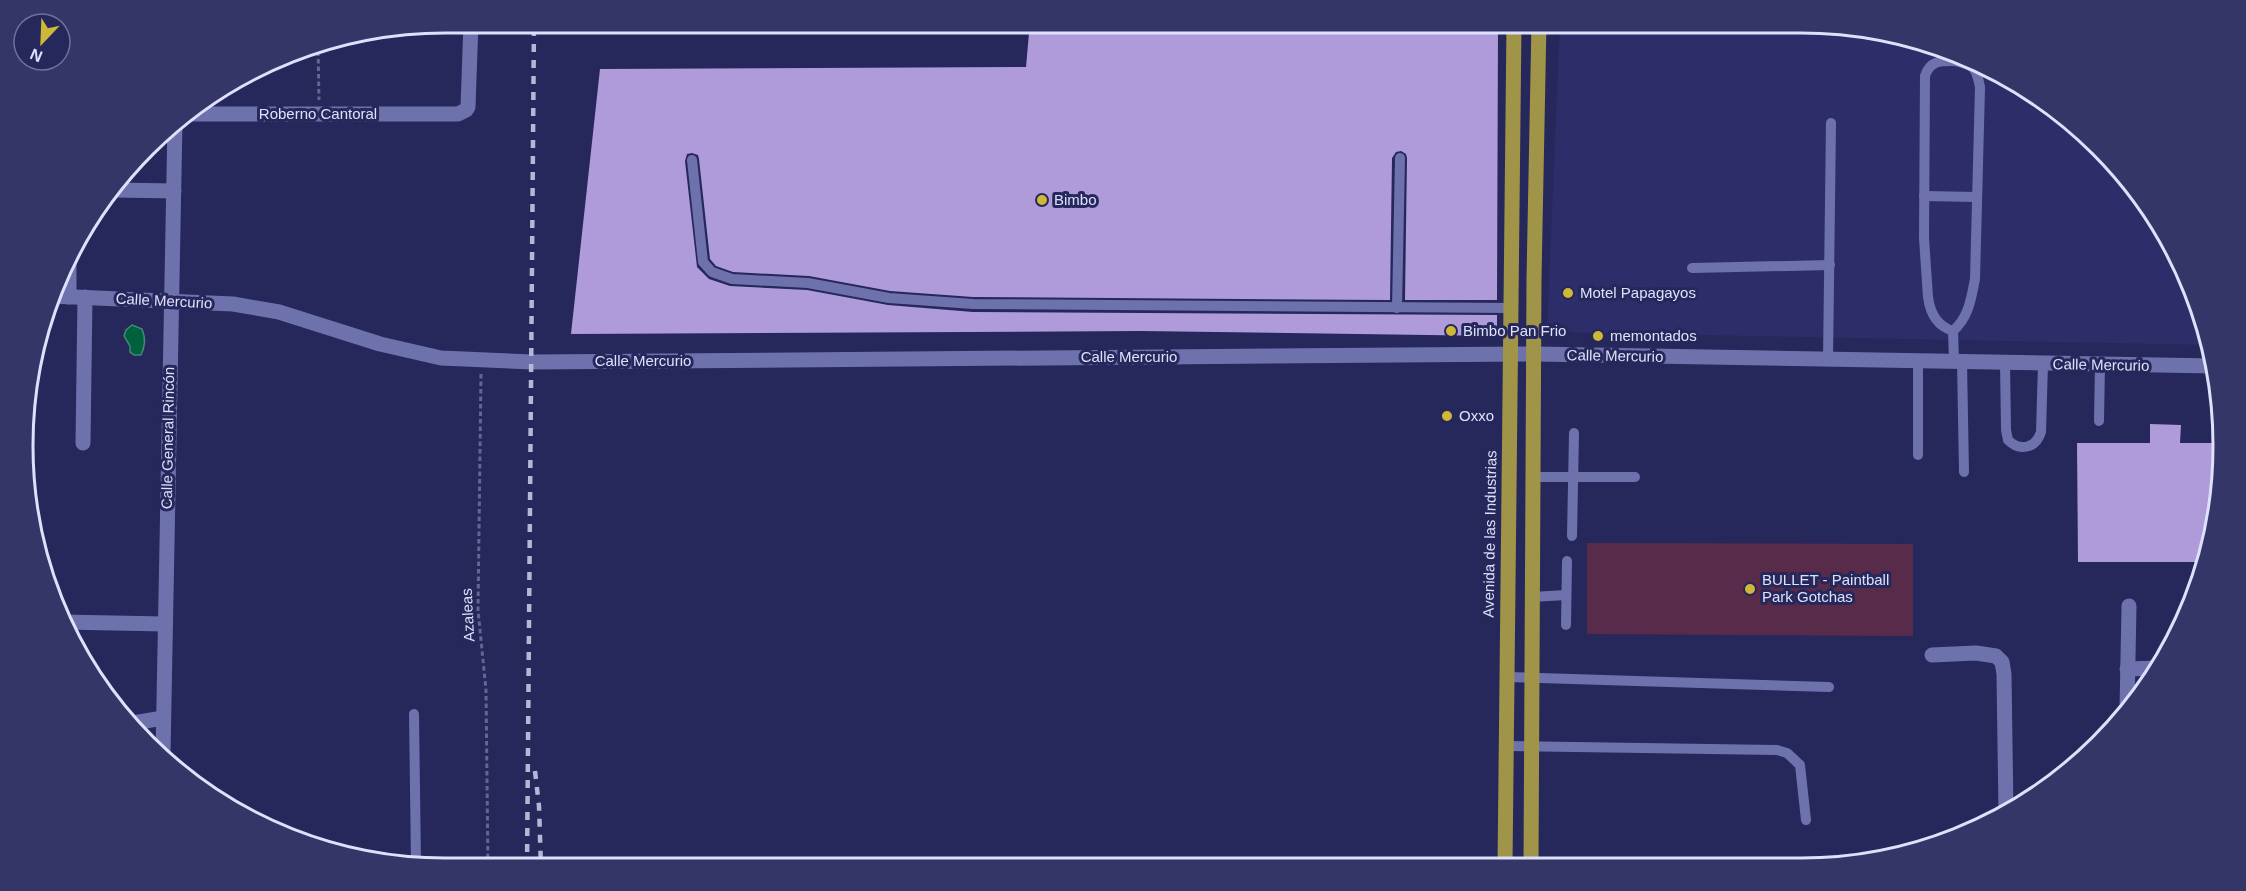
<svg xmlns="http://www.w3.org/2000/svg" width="2246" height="891" viewBox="0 0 2246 891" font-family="Arial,sans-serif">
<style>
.built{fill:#2d2e69}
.green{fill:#592b4b}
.water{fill:#00623d;stroke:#428876;stroke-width:1.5}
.building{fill:#b09bda}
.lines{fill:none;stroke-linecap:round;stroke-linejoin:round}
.path{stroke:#646691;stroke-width:3;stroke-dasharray:4.5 3;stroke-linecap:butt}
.service{stroke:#6d72ad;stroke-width:10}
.minor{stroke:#6d72ad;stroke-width:15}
.secondary{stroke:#6d72ad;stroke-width:15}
.primary{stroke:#a09448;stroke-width:15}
.rail{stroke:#b4b8d7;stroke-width:4.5;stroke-dasharray:8 8;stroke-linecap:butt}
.poi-dot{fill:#ceb837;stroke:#26275b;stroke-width:2}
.labels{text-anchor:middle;stroke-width:6;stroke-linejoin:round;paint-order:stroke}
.street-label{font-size:15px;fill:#dde1fb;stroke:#26275b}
.poi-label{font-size:15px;fill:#dde1fb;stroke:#26275b;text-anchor:start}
.rim{fill:none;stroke:#dde1fb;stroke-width:3}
</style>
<rect width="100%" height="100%" fill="#26275b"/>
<polygon class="built" points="1800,22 1936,45 2012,79 2079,127 2136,188 2180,258 2209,336 2211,345 1547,332 1560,23"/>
<polygon class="green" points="1587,543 1913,544 1913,636 1587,634"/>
<path class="water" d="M132,325L142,329C146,339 145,346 141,355H134L130,352V346L124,336L126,330Z"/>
<g class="building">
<polygon points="1030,22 1245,22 1498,28 1497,300 1405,300 1407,158 1406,154 1401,151 1396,152 1392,158 1390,300 973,297 890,291 809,276 733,272 716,266 710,259 699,159 698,155 692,153 687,154 685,161 697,267 709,279 730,286 807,290 888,305 973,312 1497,315 1497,336 1141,331 571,334 600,69 1026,67"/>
<polygon points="2150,424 2181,425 2180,443 2222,443 2220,500 2206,562 2078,562 2077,443 2150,443"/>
</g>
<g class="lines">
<g class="path">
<polyline points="318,44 319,100"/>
<polyline points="481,374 478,610 486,690 488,868"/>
</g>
<g class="service">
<path d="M1955,61C1975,65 1976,68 1980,87L1975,279C1971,299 1969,317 1953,331C1937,326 1930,313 1928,297L1924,238L1925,76C1930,60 1941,61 1955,61Z"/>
<polyline points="692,160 703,262 712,272 732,279 808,283 889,298 973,304 1513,308"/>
<polyline points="1924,196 1977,197"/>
<polyline points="1692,268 1830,265"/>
<polyline points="1397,308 1400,158"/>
<polyline points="1953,331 1954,361"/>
<polyline points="1828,360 1831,123"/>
<polyline points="1918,361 1918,455"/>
<polyline points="1962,361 1964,472"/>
<path d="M2005,362L2006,430L2008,440C2020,452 2036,448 2041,432L2043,364"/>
<polyline points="2099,421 2100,364"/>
<polyline points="1534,477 1635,477"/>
<polyline points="1572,536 1574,433"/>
<polyline points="1532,597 1566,595"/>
<polyline points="1566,625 1567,561"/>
<polyline points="1506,677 1829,687"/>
<polyline points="414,714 416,864"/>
<polyline points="1506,746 1777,750 1787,753 1800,765 1806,820"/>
</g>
<g class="minor">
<polyline points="186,114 458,114 466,110 468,107 471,22"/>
<polyline points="115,190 174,191"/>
<polyline points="69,297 69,255"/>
<polyline points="83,443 85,297"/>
<polyline points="62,622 165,624"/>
<polyline points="1932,655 1976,653 1996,656 2002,662 2004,674 2006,813"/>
<polyline points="2127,669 2158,668"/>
<polyline points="2127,709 2129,606"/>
<polyline points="133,723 163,718"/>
<polyline points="163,754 175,122"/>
</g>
<polyline class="secondary" points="51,296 233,304 279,312 380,344 441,358 532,362 1535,354 2214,366"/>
<g class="primary">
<polyline points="1505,866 1514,22"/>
<polyline points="1531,866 1534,279 1539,22"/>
</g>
<g class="rail">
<polyline points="535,771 539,806 541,868"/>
<polyline points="527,868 534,22"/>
</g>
</g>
<g class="poi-dot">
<circle cx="1042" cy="200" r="6"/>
<circle cx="1568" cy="293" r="6"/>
<circle cx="1451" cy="331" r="6"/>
<circle cx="1598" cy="336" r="6"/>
<circle cx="1447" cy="416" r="6"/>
<circle cx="1750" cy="589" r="6"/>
</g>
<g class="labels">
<g class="street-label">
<text x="318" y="119">Roberno Cantoral</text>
<text transform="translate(164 301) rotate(3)" y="5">Calle Mercurio</text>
<text transform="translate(1615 356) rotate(1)" y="5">Calle Mercurio</text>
<text x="1129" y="362">Calle Mercurio</text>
<text x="643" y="366">Calle Mercurio</text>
<text transform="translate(2101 365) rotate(1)" y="5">Calle Mercurio</text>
<text transform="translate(168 438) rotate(-89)" y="5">Calle General Rincón</text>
<text transform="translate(1490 534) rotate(-89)" y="5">Avenida de las Industrias</text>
<text transform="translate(468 615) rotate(-93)" y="5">Azaleas</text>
</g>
<g class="poi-label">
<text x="1054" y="205">Bimbo</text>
<text x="1580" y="298">Motel Papagayos</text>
<text x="1463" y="336">Bimbo Pan Frio</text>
<text x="1610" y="341">memontados</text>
<text x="1459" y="421">Oxxo</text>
<text x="1762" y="585">BULLET - Paintball<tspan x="1762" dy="17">Park Gotchas</tspan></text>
</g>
</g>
<path d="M0 0H2246V891H0ZM445 33H1801A412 412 0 0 1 2213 445V446A412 412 0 0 1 1801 858H445A412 412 0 0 1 33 446V445A412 412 0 0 1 445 33Z" fill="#353668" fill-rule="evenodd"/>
<path class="rim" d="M445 33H1801A412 412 0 0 1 2213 445V446A412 412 0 0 1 1801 858H445A412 412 0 0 1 33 446V445A412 412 0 0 1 445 33Z"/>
<g transform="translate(42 42) rotate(203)"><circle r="28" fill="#26275b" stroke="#6f719b" stroke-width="1.5"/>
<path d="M0-4.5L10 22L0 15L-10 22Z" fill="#ceb837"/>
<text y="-9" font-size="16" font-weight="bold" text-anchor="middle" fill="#dde1fb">N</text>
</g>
</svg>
